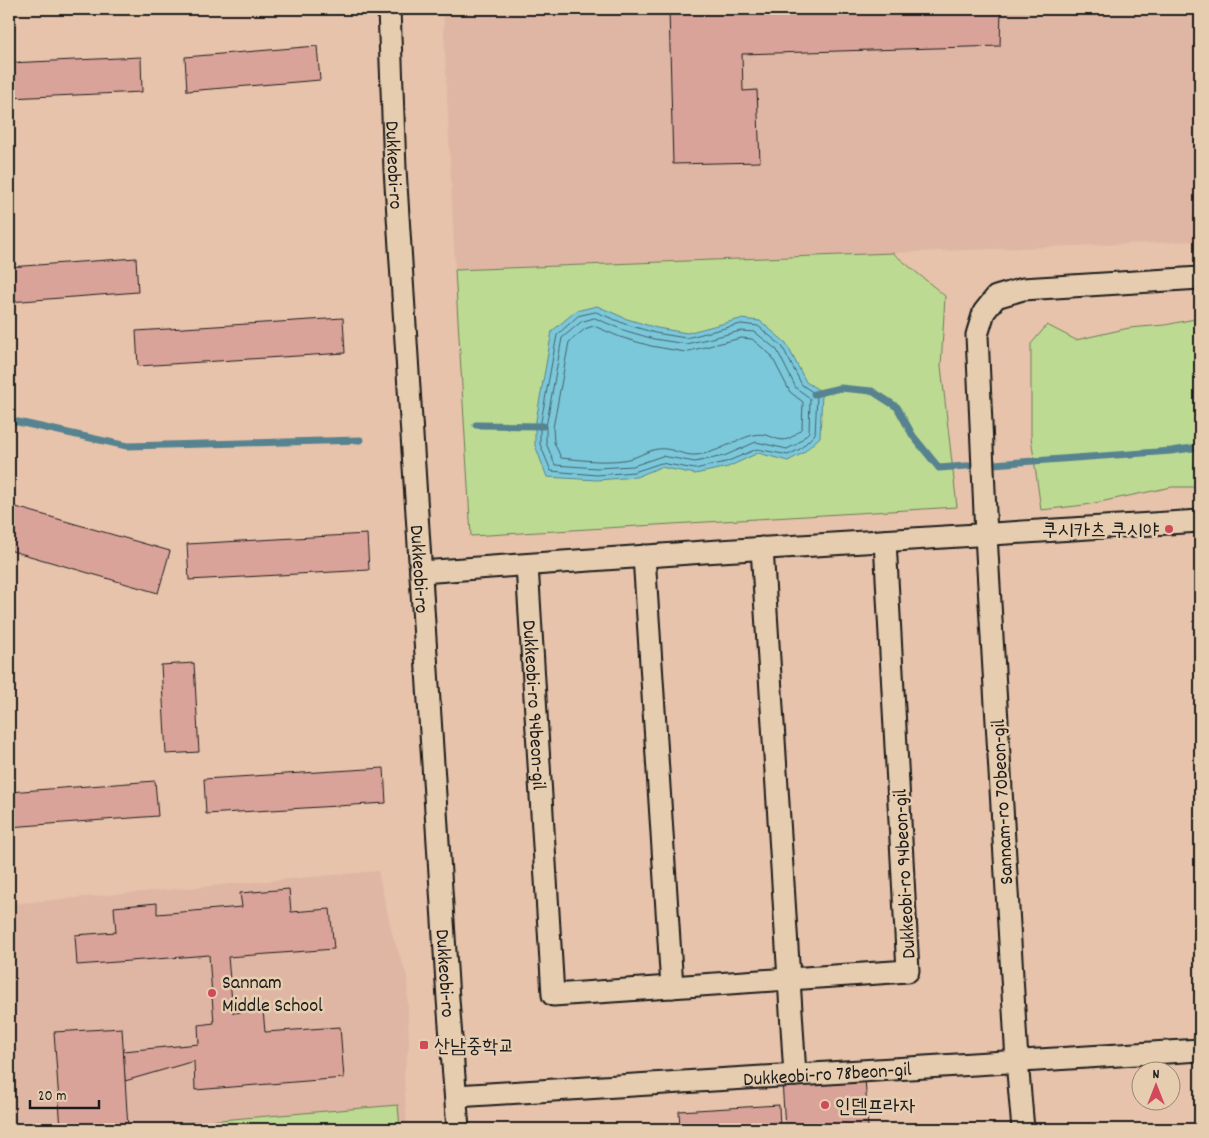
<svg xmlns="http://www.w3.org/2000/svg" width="1209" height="1138" viewBox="0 0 1209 1138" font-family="Dekko,'Poor Story',sans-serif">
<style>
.built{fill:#dfb6a3}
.green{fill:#bdda92;stroke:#6c7b57}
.water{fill:#7cc8db;stroke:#56838f}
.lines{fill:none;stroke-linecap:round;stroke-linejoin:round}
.shore{stroke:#426168;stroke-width:1}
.stream{stroke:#56838f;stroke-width:7}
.building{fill:#daa39a;stroke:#1c1c1c}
.minor-casing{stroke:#1c1c1c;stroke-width:25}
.minor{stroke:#e7cdaf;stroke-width:21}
.poi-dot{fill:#d1495b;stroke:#e7cdaf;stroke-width:2}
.labels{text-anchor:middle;stroke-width:5;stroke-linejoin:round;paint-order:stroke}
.street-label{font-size:20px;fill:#1c1c1c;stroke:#e7cdaf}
.poi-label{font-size:20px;fill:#1c1c1c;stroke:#e7cdaf;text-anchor:start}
</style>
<rect width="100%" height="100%" fill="#e7c3ab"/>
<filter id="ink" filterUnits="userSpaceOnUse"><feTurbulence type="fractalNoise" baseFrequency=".02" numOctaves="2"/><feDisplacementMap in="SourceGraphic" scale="10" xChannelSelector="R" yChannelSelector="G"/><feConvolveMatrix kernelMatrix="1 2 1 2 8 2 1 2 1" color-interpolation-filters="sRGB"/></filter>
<g filter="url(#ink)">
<g class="built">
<polygon points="443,9 1200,9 1200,241 455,270"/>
<polygon points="378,871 393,937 407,976 409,1045 404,1073 407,1129 9,1129 9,904"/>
</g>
<g class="green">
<polygon points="893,253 945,296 941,366 957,507 471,536 455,270"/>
<polygon points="1200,318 1200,487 1172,487 1085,505 1041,510 1031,437 1031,344 1047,325 1076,340 1129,328 1165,325"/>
<polygon points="398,1105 400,1129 173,1129 173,1124"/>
</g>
<polygon class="water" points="597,306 627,319 657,328 687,333 740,319 760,321 786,343 806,382 822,392 820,437 803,453 788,461 758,453 728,467 695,474 661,467 636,477 597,480 547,477 535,445 535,426 552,331 576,311"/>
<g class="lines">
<g class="shore">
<polygon points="596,312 625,324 655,333 686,338 741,324 758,326 782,346 802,385 817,395 815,434 800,449 788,455 757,449 726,462 695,469 661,463 634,472 597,475 551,471 540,444 540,427 557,335 578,316"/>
<polygon points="595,318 623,330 654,339 686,344 741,331 755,332 777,350 796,388 810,398 809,432 797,444 787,449 756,442 724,456 695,462 662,456 633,466 597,468 555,465 546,443 546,427 562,338 581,322"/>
<path d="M594,326L620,337L651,346L685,352L741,338L752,339L771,355L790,392L803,402L802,428C779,453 776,430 753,435C734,440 718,453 696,455C683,456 671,447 658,449C650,450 641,455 633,458C610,464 584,460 561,458L554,442L553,428L569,342L585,329Z"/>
</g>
<g class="stream">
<polyline points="814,394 840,388 872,391 897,407 913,436 939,468 1171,451 1200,447"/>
<polyline points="9,420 127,446 360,440"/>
<polyline points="476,425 543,426"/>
</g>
</g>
<g class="building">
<polygon points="669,9 1001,9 1000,46 742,54 743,91 757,90 760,162 673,164"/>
<polygon points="317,46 320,80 187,91 185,57"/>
<polygon points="141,57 142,92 9,98 9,63"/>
<polygon points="136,258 138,292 9,302 9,267"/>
<polygon points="343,318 345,353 138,366 136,331"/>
<polygon points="9,505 170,551 158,593 9,550"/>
<polygon points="367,534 369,570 189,580 187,544"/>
<polygon points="194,663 199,752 166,754 161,665"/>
<polygon points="384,768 386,803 206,814 204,779"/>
<polygon points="155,781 158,816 9,827 9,792"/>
<polygon points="289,889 291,912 330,909 334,949 228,957 233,1013 263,1010 265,1032 340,1027 344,1078 195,1090 194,1061 125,1081 123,1051 199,1044 198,1025 214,1023 209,955 77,965 75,935 116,932 114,907 157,903 157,914 242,907 240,893"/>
<polygon points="122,1028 128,1129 61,1129 54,1032"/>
<polygon points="865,1076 868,1129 785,1129 782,1080"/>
<polygon points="779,1105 780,1129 680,1129 679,1111"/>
</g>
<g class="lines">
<g class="minor-casing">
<g id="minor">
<path id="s1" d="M389,9L395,169L448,999L458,1129"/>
<polyline points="762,548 795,1075"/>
<polyline points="644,556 672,987"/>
<path id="s2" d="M527,565L553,995L908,971L885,541"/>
<polyline points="421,572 704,552 1200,521"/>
<path id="s3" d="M456,1096L1200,1050"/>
<polyline points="1023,1129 1017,1061 986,535 977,335 984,312 996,297 1023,289 1200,278"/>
</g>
</g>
<use href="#minor" class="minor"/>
</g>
</g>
<g class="poi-dot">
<circle cx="1169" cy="529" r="5"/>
<circle cx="212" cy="993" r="5"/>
<rect x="419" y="1040" width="10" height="10" rx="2.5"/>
<circle cx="825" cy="1105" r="5"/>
</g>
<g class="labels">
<g class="street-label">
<text dy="7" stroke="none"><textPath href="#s1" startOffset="156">Dukkeobi-ro</textPath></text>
<text dy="7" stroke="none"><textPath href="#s1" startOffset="561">Dukkeobi-ro</textPath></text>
<text dy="7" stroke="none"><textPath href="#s2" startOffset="140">Dukkeobi-ro 94beon-gil</textPath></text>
<text transform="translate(1001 802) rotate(-93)" y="7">Sannam-ro 70beon-gil</text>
<text transform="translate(903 874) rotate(-93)" y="7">Dukkeobi-ro 94beon-gil</text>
<text dy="7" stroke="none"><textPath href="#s1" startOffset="966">Dukkeobi-ro</textPath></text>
<text dy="7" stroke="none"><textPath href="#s3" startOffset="372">Dukkeobi-ro 78beon-gil</textPath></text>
</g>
<g class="poi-label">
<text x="1159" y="536" text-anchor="end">쿠시카츠 쿠시야</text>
<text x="222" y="988">Sannam<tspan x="222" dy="23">Middle School</tspan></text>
<text x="434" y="1052">산남중학교</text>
<text x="835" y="1112">인뎀프라자</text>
</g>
</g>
<rect width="1209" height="1138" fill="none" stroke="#e7cdaf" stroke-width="30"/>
<rect x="15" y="15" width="1179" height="1108" fill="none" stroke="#1c1c1c" stroke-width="2" filter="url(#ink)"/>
<g transform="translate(1156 1086)"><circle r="24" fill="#e7cdaf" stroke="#968674"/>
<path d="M0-4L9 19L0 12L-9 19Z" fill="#d1495b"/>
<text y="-8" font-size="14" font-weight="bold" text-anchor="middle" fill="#1c1c1c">N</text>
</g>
<path d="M30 1100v8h69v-8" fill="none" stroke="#1c1c1c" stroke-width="2.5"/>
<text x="38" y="1100" font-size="15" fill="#1c1c1c" stroke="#e7cdaf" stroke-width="4" paint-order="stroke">20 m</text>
</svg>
